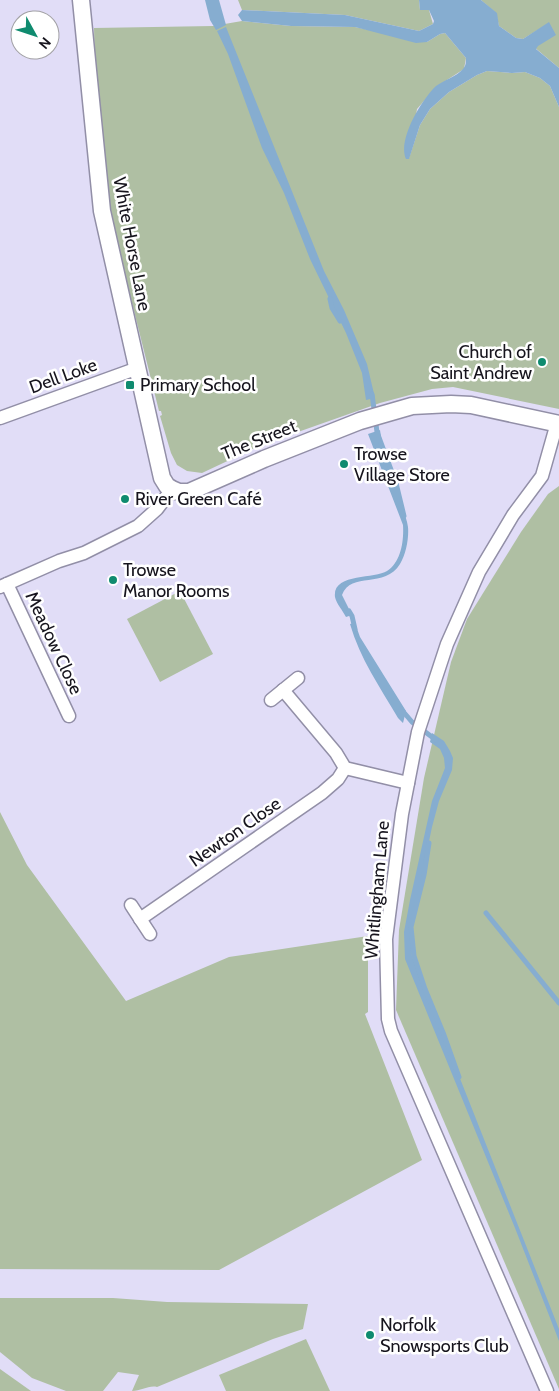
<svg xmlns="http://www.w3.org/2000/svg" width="559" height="1391" viewBox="0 0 559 1391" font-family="Cabin,sans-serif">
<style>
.green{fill:#afbfa3}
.water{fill:#86add0}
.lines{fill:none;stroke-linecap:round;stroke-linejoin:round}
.stream{stroke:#86add0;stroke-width:5}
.minor-casing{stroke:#928fa7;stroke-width:15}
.tertiary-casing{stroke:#928fa7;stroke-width:19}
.minor{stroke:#fff;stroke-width:12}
.tertiary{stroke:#fff;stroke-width:16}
.poi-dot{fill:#0f8b6f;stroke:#fff;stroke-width:2}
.labels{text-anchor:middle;stroke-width:5;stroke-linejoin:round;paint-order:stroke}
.street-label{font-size:18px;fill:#16141d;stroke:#fff}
.poi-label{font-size:18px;fill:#16141d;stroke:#fff;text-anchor:start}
</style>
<rect width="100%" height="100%" fill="#e1ddf7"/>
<g class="green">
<polygon points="238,0 419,0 420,10 429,10 433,24 419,31 345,15 242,10"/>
<polygon points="481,0 559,0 559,68 534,47 549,23 523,39 516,38 499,26 496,13"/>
<polygon points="242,21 291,26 355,27 427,42 440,34 445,33 466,58 464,69 436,87 417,109 409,158 420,125 430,109 449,92 477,75 487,71 512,73 525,72 540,78 550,86 559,107 559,409 453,387 432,389 380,403 264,444 260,436 251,440 255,448 202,473 187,471 177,465 171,453 160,416 162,415 161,411 159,411 109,211 95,73 94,28 213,26"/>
<polygon points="559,486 559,1389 396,1010 399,930 424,778 451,662 467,619 521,532 548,494"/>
<polygon points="180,591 213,654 160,682 127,619"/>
<polygon points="0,812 27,865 126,1001 229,957 368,936 368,1012 365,1014 422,1160 219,1270 0,1269"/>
<path d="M0,1298H113L167,1302L308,1304L303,1329L273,1339L157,1387C149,1385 141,1391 132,1391L139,1375L118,1372L103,1391H66L32,1378L0,1352Z"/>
<polygon points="306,1339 330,1391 226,1391 219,1375"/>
<polygon points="0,1369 31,1391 0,1391"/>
</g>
<g class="water">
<polygon points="205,0 219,0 226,25 216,30 210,20"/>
<path d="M419,0H481L497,13L499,26L516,38L523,39L549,22L556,35L538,46L536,49L559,68V107L550,86L540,78L525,72L512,73L487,71L477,75L449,92L430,109L420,125L409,159H406C397,140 422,99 436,86C444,80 456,77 463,69C466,66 466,62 466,58L445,33L440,34L427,42L416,43L355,27L291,26L242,21L238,15L242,10L345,15L419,31L433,24L434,21L429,10H420Z"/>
<polygon points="226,27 324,271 344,310 367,364 375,398 366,400 362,373 346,333 310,259 284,193 262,148 228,54 217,31"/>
<path d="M380,430C383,455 392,477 400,501C402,509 407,518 408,527C409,538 406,554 400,564C385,589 351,571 342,595L352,615L346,617C343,611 336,603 335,597C332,573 375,579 387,571C401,562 404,541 403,525L368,434Z"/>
<path d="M355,623L360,637L406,711L403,723L398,718C380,687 360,659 350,624Z"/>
<polygon points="432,733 444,741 450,751 453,758 452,770 439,801 432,827 410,932 412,957 559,1329 559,1341 515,1228 405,959 404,932 410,900 432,801 445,768 444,758 440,749 430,742"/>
</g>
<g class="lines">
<g class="stream">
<polyline points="330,299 332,308 340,321"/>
<polyline points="372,394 377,432 396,483 404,516"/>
<polyline points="349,611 352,616 355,629"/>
<polyline points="401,709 412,722 436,740"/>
<polyline points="429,843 424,875 411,927 414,956 425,989 444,1035 459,1077"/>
<polyline points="486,913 559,1003"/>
</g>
<g class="minor-casing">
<g id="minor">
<polyline points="0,418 138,368"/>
<polyline points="7,584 69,716"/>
<polyline points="0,587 59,561 84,553 138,526 157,509 172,489"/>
<polyline points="283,690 336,753 345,768 408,783"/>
<polyline points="271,700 298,678"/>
<polyline points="131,905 150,934"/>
<polyline points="140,919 322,793 338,779 345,768"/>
<polyline points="547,1391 391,1031 388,1019 386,939 402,814 418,732 447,644 479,572 513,515 542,476 557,423"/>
</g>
</g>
<g class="tertiary-casing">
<polyline id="tertiary" points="81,0 102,211 162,478 167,486 172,489 179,492 189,492 264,459 360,421 412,406 451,404 471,405 559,424"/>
</g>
<use href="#minor" class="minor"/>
<use href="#tertiary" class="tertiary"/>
</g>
<g class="poi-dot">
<circle cx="542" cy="362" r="5"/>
<rect x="125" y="380" width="10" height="10" rx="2.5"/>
<circle cx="344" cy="464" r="5"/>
<circle cx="125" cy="499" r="5"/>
<circle cx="113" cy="580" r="5"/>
<circle cx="370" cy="1335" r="5"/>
</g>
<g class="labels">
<g class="street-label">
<text transform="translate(132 244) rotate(79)" y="6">White Horse Lane</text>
<text transform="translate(63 376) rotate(-20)" y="6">Dell Loke</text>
<text transform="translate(259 440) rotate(-22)" y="6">The Street</text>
<text transform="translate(54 643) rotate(65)" y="6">Meadow Close</text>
<text transform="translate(235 832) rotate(-35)" y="6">Newton Close</text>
<text transform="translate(377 890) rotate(-85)" y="6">Whitlingham Lane</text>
</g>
<g class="poi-label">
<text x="532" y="358" text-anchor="end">Church of<tspan x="532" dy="21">Saint Andrew</tspan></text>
<text x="140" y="391">Primary School</text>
<text x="354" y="460">Trowse<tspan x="354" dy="21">Village Store</tspan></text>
<text x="135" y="505">River Green Café</text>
<text x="123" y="576">Trowse<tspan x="123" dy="21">Manor Rooms</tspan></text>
<text x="380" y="1331">Norfolk<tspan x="380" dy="21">Snowsports Club</tspan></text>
</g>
</g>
<g transform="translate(35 35) rotate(130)"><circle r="24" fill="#ffffff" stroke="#a2a1a5"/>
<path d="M0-4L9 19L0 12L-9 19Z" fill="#0f8b6f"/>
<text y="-8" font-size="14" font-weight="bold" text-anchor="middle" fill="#16141d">N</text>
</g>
</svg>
